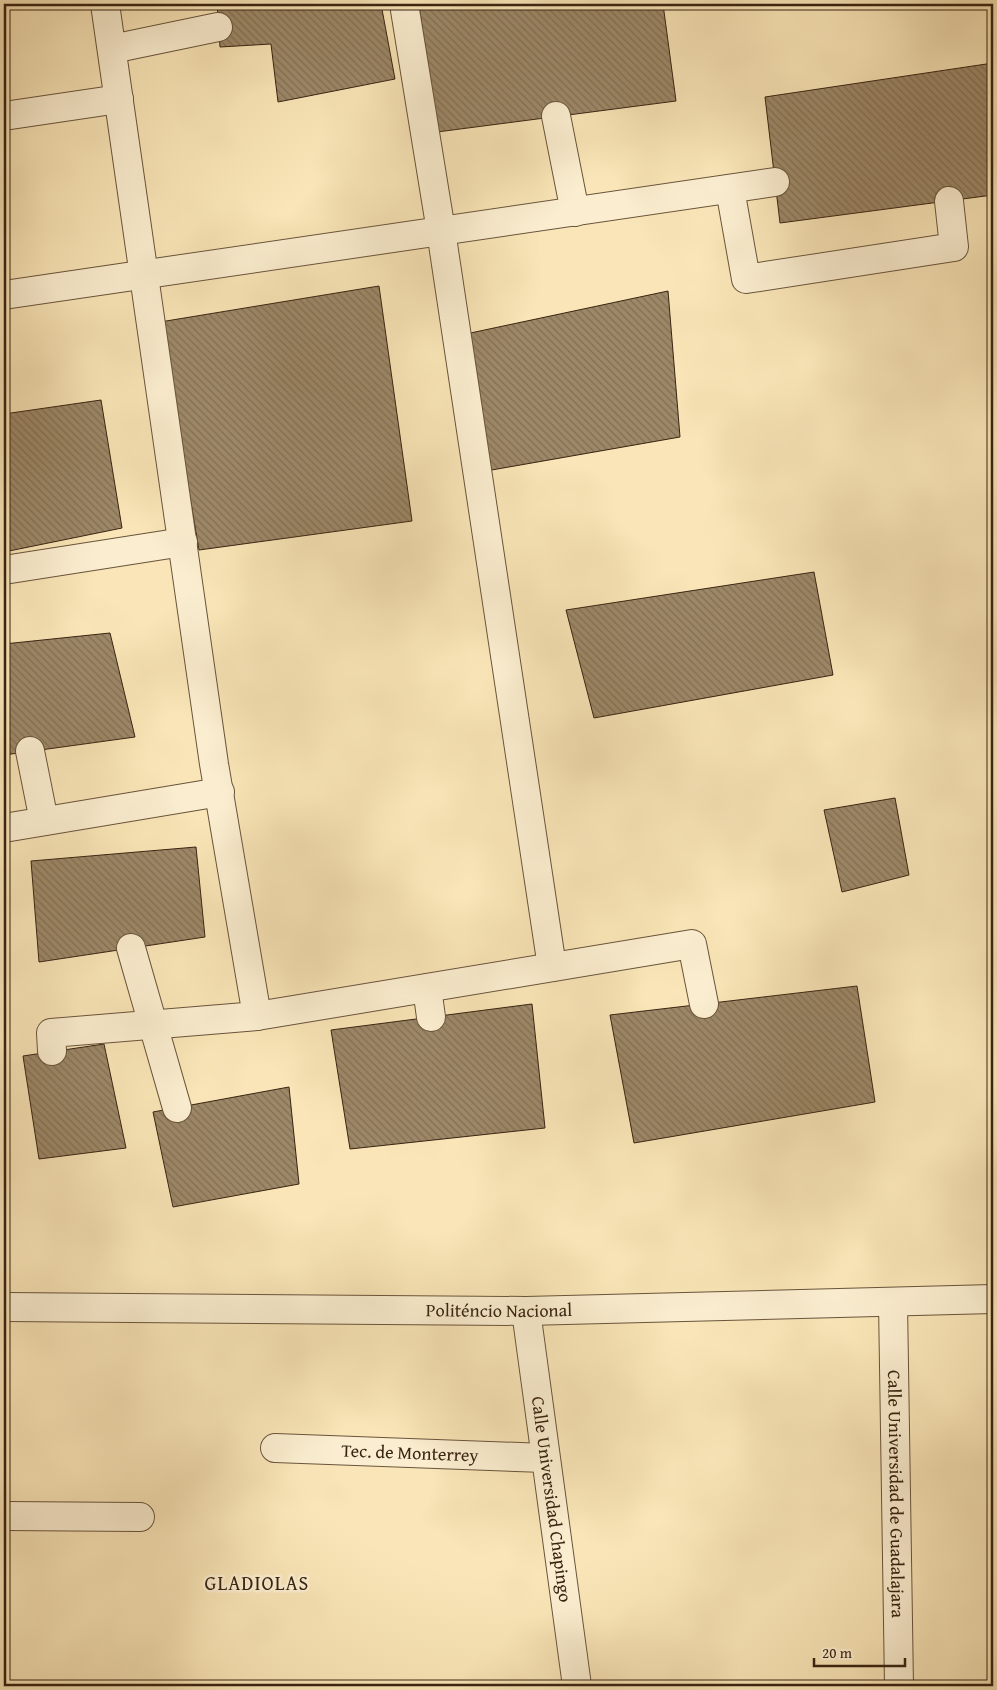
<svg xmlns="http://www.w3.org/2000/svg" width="997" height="1690" viewBox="0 0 997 1690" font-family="'Gentium Book Plus',serif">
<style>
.building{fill:url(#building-back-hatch);stroke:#392412}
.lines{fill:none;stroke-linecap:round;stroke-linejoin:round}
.minor-casing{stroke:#69543b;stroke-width:30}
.minor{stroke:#fbeed0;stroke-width:28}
.labels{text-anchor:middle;stroke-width:5;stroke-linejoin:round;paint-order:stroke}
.street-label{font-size:18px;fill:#392412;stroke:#fbeed0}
.quarter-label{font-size:20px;letter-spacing:1px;fill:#392412;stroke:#fbeed0}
</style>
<defs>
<pattern id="building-back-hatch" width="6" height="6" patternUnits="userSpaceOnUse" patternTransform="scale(1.25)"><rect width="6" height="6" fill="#9d8868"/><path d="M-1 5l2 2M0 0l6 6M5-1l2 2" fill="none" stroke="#816f54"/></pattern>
</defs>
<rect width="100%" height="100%" fill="#f9e5b7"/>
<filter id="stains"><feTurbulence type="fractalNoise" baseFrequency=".004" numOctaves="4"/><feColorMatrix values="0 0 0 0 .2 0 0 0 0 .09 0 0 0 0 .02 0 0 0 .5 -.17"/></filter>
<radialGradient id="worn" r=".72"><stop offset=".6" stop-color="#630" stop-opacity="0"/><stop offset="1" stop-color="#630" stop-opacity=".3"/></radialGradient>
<g class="building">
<polygon points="217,4 381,4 395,79 278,102 271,44 220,47"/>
<polygon points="435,4 663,4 676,101 437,132 419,6"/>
<polygon points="993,63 993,195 780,223 765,97"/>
<polygon points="4,199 8,218 4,218"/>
<polygon points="379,286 412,521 199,550 160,322"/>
<polygon points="668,291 680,437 486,471 461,335"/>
<polygon points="101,400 122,528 4,552 4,414"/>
<polygon points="814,572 833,675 594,718 566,610"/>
<polygon points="110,633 135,737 4,755 4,644"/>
<polygon points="895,798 909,875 842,892 824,810"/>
<polygon points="196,847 205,937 39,962 31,861"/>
<polygon points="857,986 875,1102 634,1143 610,1015"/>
<polygon points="532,1004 545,1128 350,1149 331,1030"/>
<polygon points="104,1044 126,1148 39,1159 23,1056"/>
<polygon points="289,1087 299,1184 173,1207 153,1112"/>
</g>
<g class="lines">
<g class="minor-casing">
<g id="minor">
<polyline points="105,4 214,764 257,1016 692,944 704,1004"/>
<polyline points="404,4 441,231 552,967"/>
<polyline points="112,49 218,27"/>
<polyline points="4,116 119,99"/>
<polyline points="556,116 575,212"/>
<polyline points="730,189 746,279 954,247 949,201"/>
<polyline points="4,295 775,182"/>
<polyline points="4,570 183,542"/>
<polyline points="30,751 44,821"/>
<polyline points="4,828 220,792"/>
<polyline points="131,948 177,1108"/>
<polyline points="427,988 431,1017"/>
<polyline points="52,1051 51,1033 257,1016"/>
<path id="s1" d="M893,1302L899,1686"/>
<path id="s2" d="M4,1307L526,1311L993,1299"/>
<path id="s3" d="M526,1311L577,1686"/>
<path id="s4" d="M275,1448L545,1458"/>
<polyline points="4,1516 140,1517"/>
</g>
</g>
<use href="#minor" class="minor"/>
</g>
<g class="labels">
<g class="street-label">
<text dy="6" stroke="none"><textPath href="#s2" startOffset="495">Politéncio Nacional</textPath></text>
<text dy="6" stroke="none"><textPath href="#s4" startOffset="135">Tec. de Monterrey</textPath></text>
<text dy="6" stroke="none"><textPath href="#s1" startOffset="192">Calle Universidad de Guadalajara</textPath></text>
<text dy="6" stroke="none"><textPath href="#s3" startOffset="190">Calle Universidad Chapingo</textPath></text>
</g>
<g class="quarter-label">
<text x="257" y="1590">GLADIOLAS</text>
</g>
</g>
<rect width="997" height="1690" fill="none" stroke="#f9e5b7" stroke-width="20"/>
<rect x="5" y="5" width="987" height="1680" fill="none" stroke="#392412" stroke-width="2.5"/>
<rect x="10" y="10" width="977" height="1670" fill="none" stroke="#392412"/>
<path d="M814 1658v8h91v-8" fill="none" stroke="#392412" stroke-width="2.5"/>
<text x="822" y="1658" font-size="15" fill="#392412" stroke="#fbeed0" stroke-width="4" paint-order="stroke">20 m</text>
<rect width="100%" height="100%" filter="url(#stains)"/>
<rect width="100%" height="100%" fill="url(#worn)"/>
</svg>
